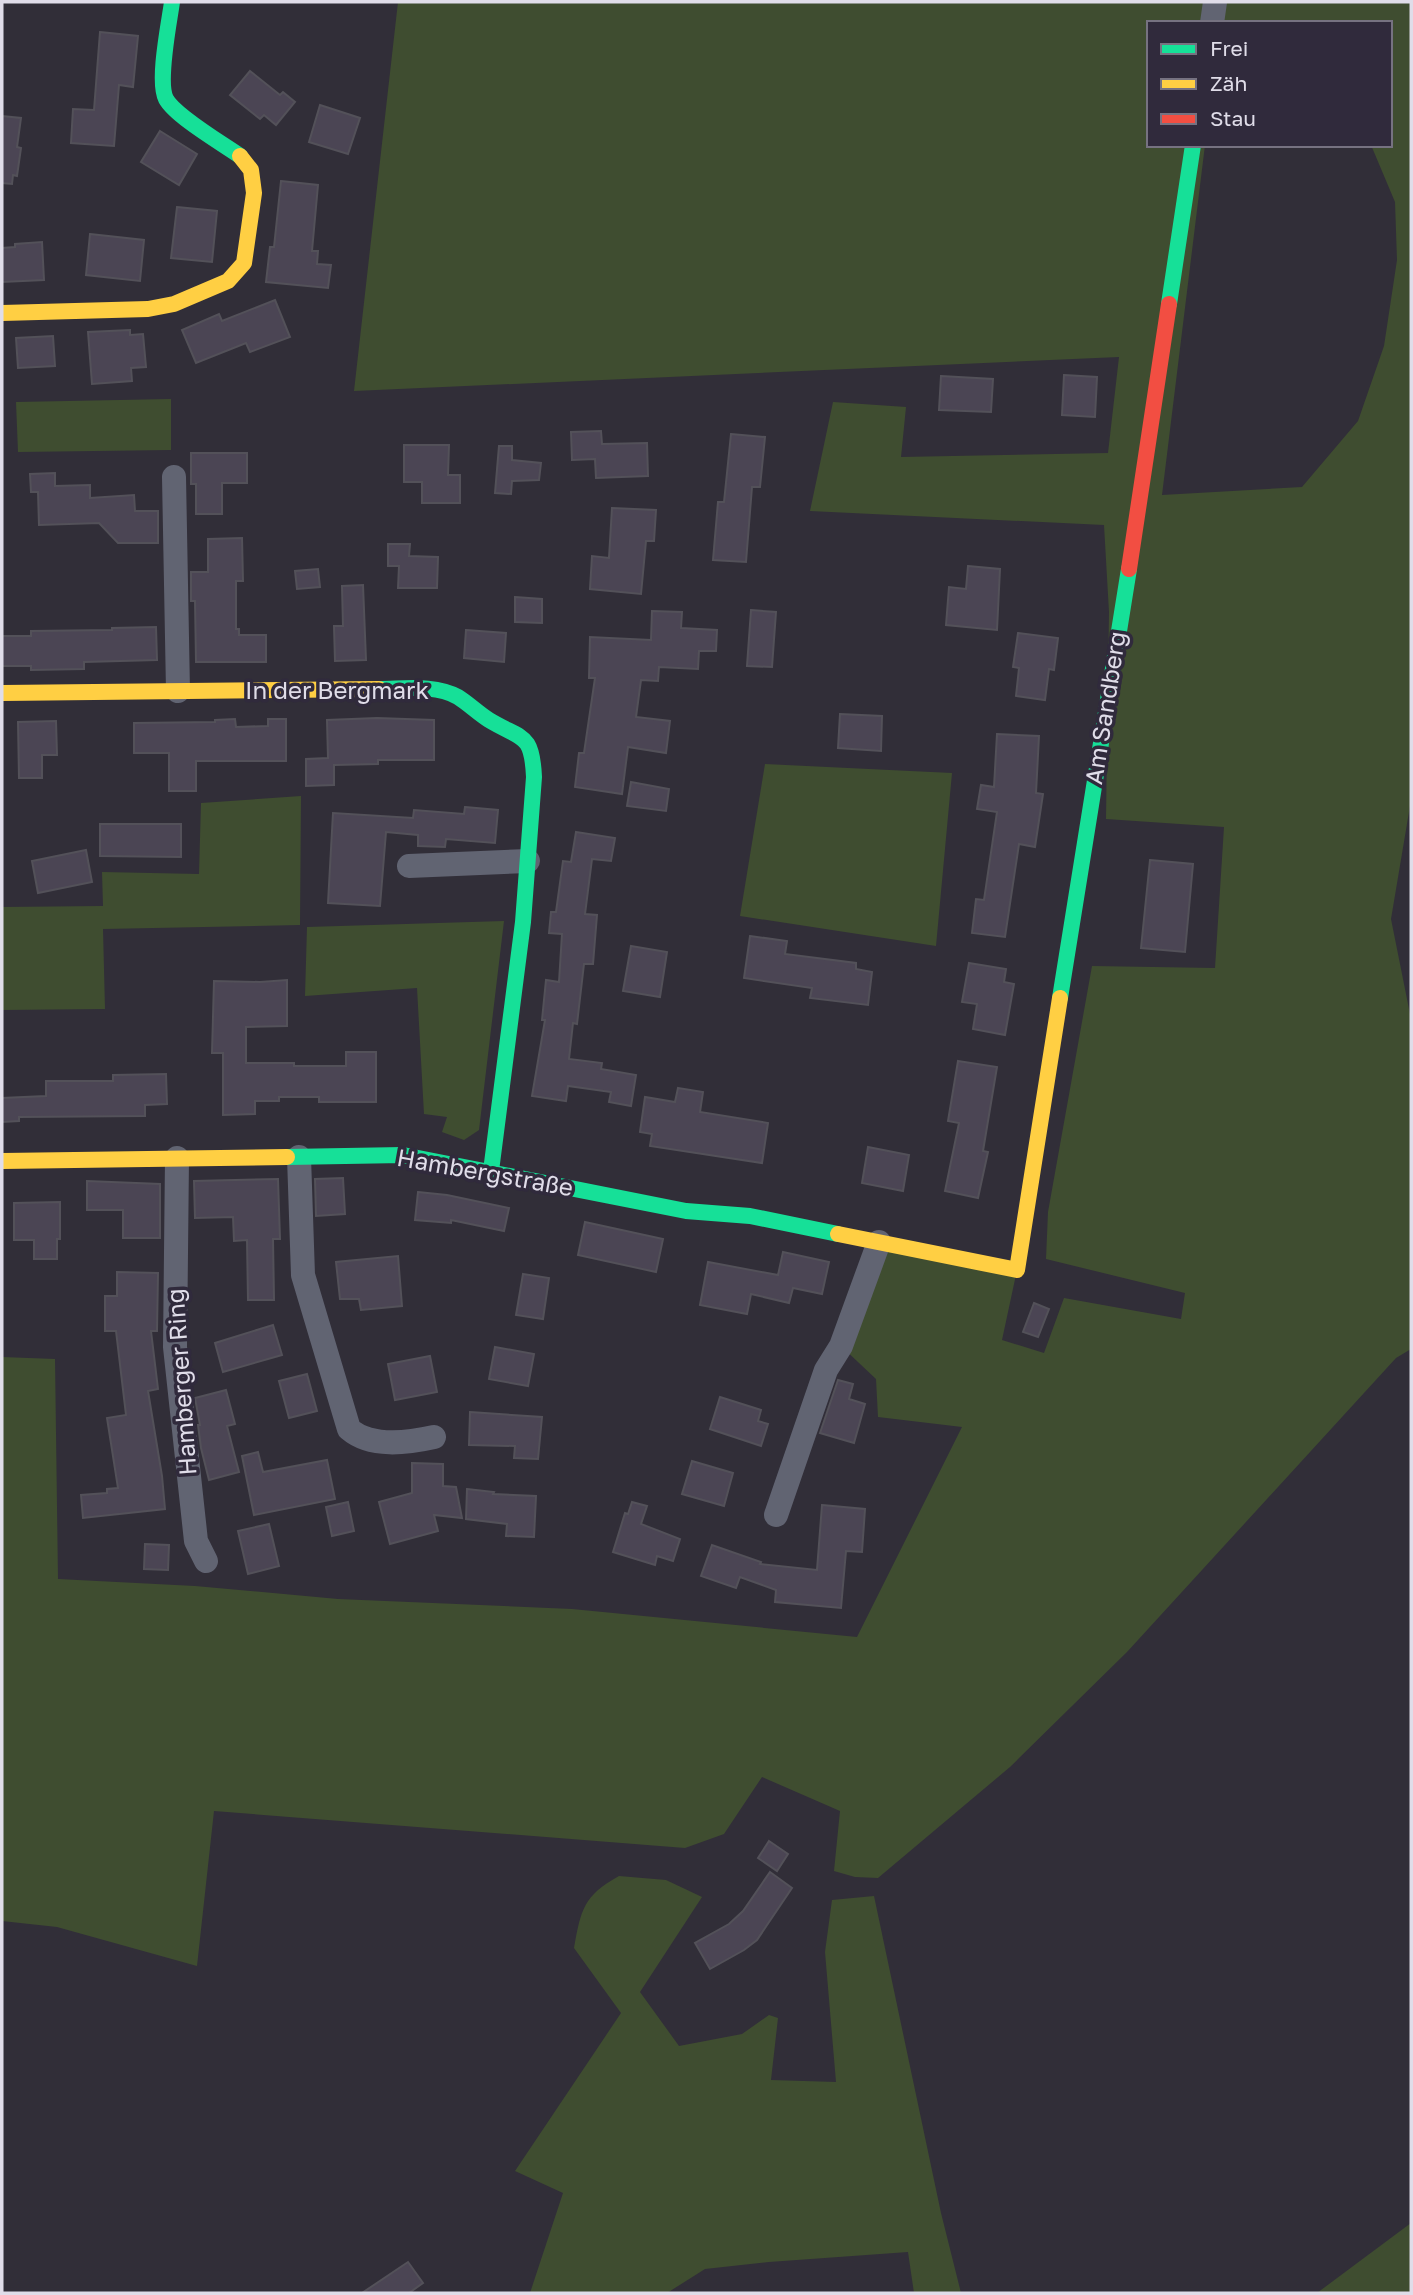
<svg xmlns="http://www.w3.org/2000/svg" width="1413" height="2295" viewBox="0 0 1413 2295" font-family="'Golos Text',sans-serif">
<style>
.green{fill:#3f4d30;fill-rule:evenodd}
.building{fill:#4b4554;stroke:#535159;stroke-width:2}
.lines{fill:none;stroke-linecap:round;stroke-linejoin:round}
.street{stroke:#616472;stroke-width:24}
.fast{stroke:#16e098;stroke-width:16}
.slow{stroke:#ffcf43;stroke-width:16}
.jam{stroke:#f24e42;stroke-width:16}
.labels{text-anchor:middle;stroke-width:7;stroke-linejoin:round;paint-order:stroke}
.street-label{font-size:24px;fill:#e0dde9;stroke:#302a3c}
</style>
<rect width="100%" height="100%" fill="#312e38"/>
<g class="green">
<path d="M398,2H1411V800L1391,919L1410,1014L1411,1033V1349L1396,1358L1127,1652L1010,1767L878,1878L855,1877L834,1871L840,1811L762,1777L724,1834L685,1848L214,1811L197,1966L57,1927L2,1921V1357L55,1359L58,1579L195,1586L338,1599L572,1609L857,1637L962,1427L878,1417L876,1379L841,1346L879,1242L1017,1270L1002,1340L1044,1353L1064,1298L1181,1319L1185,1293L1046,1259L1048,1212L1092,966L1215,968L1224,827L1106,819L1109,612L1104,525L810,511L833,402L906,407L901,457L1108,453L1119,357L354,391ZM1149,23H1390V145H1371L1395,202L1397,260L1384,346L1358,421L1302,487L1162,495L1205,145H1149Z"/>
<polygon points="171,399 171,450 18,452 16,402"/>
<polygon points="765,764 952,773 936,946 740,916"/>
<polygon points="301,796 300,925 103,929 105,1009 2,1010 2,907 103,906 102,872 199,874 201,803"/>
<polygon points="504,921 479,1130 464,1140 442,1132 447,1117 424,1114 417,988 305,996 307,927"/>
<path d="M619,1876L666,1880L702,1897L640,1992L679,2046L742,2034L769,2015L778,2018L771,2080L836,2082L825,1952L832,1900L874,1896L941,2213L961,2293H914L908,2252L769,2262L705,2269L667,2293H530L563,2193L515,2171L621,2013L574,1948C581,1910 583,1896 619,1876Z"/>
<polygon points="1411,2223 1411,2293 1317,2293"/>
</g>
<g class="building">
<polygon points="100,32 138,36 133,87 119,85 114,146 71,143 73,109 94,110"/>
<polygon points="250,71 280,95 283,92 295,102 276,125 264,115 260,119 230,95"/>
<polygon points="320,105 360,118 348,154 309,142"/>
<polygon points="2,116 21,118 17,147 21,148 17,176 13,175 12,184 2,183"/>
<polygon points="160,131 197,154 179,185 141,162"/>
<polygon points="281,181 318,185 312,251 318,251 317,264 331,265 328,288 266,282 270,247 274,247"/>
<polygon points="177,207 217,211 212,262 171,258"/>
<polygon points="90,234 144,240 140,281 86,275"/>
<polygon points="42,242 44,280 2,282 2,248 15,247 15,244"/>
<polygon points="275,300 290,337 250,352 246,343 196,363 182,330 219,314 222,321"/>
<polygon points="130,330 130,335 143,334 146,367 131,368 132,381 92,384 88,332"/>
<polygon points="53,336 55,366 18,368 16,338"/>
<polygon points="1064,375 1097,377 1095,417 1062,415"/>
<polygon points="941,376 993,379 991,412 939,410"/>
<polygon points="601,431 602,444 647,443 648,476 596,478 595,459 572,460 571,432"/>
<polygon points="731,434 765,437 760,487 752,487 746,562 713,560 718,502 724,502"/>
<polygon points="404,445 449,445 448,475 460,475 460,503 422,503 422,482 404,482"/>
<polygon points="499,446 512,446 512,460 541,463 539,480 512,481 511,494 495,493"/>
<polygon points="191,453 247,453 247,483 222,483 222,514 196,514 196,484 191,484"/>
<polygon points="55,473 55,486 90,485 90,498 134,495 135,511 158,511 158,543 118,543 99,523 39,525 38,492 31,492 30,474"/>
<polygon points="612,508 656,510 654,541 646,541 641,594 590,589 592,556 609,558"/>
<polygon points="242,538 243,581 236,581 236,629 239,629 239,635 266,635 266,662 196,662 195,601 191,601 191,572 208,572 208,539"/>
<polygon points="388,544 410,544 409,556 438,557 437,588 398,588 399,566 388,566"/>
<polygon points="968,566 1000,569 997,630 946,625 949,587 966,589"/>
<polygon points="318,569 320,587 297,589 295,571"/>
<polygon points="363,585 366,660 335,661 334,626 343,626 342,586"/>
<polygon points="515,597 542,599 542,623 515,622"/>
<polygon points="751,610 776,612 772,667 747,666"/>
<polygon points="652,611 682,612 681,628 717,630 716,651 699,651 698,669 659,667 658,681 641,680 636,717 670,721 666,753 628,747 622,794 575,787 579,753 584,753 595,678 589,678 590,637 651,640"/>
<polygon points="156,627 157,660 84,662 84,669 31,670 31,666 2,666 2,636 31,636 31,631 112,630 112,628"/>
<polygon points="466,630 506,633 504,662 464,658"/>
<polygon points="1018,633 1058,638 1054,670 1049,669 1045,700 1016,696 1019,668 1013,667"/>
<polygon points="840,714 882,716 881,751 838,748"/>
<polygon points="377,718 434,720 434,760 378,760 378,764 334,765 334,785 306,786 306,759 328,758 327,720"/>
<polygon points="235,719 236,727 268,726 268,719 286,719 286,761 196,761 196,791 169,791 169,753 134,753 134,723 215,722 215,720"/>
<polygon points="56,721 57,755 42,755 42,778 19,778 18,722"/>
<polygon points="997,734 1039,736 1036,793 1043,794 1035,847 1019,844 1005,937 972,933 976,899 984,900 997,812 977,809 981,785 994,787"/>
<polygon points="631,782 669,789 666,811 627,806"/>
<polygon points="465,807 498,810 495,843 446,839 445,847 418,846 418,835 386,832 380,906 328,903 333,813 413,818 414,810 464,814"/>
<polygon points="100,824 181,824 181,857 100,856"/>
<polygon points="576,832 615,838 611,861 592,859 585,914 597,915 593,964 584,964 577,1024 573,1023 569,1059 602,1063 601,1069 636,1075 631,1106 609,1102 611,1092 568,1086 566,1101 532,1096 545,1020 542,1020 546,980 559,982 562,934 549,933 551,912 556,912 563,861 571,862"/>
<polygon points="86,850 92,882 38,893 32,861"/>
<polygon points="1150,860 1193,864 1185,952 1141,948"/>
<polygon points="750,936 787,941 785,954 856,963 856,969 872,972 868,1005 810,998 812,988 744,978"/>
<polygon points="631,946 667,952 660,997 623,991"/>
<polygon points="969,963 1006,969 1004,982 1014,984 1005,1035 973,1029 977,1004 962,1002"/>
<polygon points="287,980 287,1026 246,1027 246,1063 294,1063 294,1066 346,1066 346,1052 376,1052 376,1102 319,1102 319,1097 279,1097 279,1101 255,1101 255,1114 223,1115 223,1053 212,1053 214,981 260,982"/>
<polygon points="958,1061 997,1067 983,1151 988,1152 978,1198 945,1191 959,1123 948,1121"/>
<polygon points="166,1074 167,1104 145,1105 145,1116 19,1117 19,1121 2,1122 2,1098 46,1096 46,1081 113,1081 113,1075"/>
<polygon points="678,1088 703,1092 700,1112 768,1123 762,1163 650,1146 652,1134 640,1132 645,1097 675,1102"/>
<polygon points="868,1147 909,1155 903,1191 862,1183"/>
<polygon points="343,1178 345,1214 316,1216 315,1179"/>
<polygon points="278,1179 280,1239 273,1239 274,1300 248,1300 247,1240 234,1241 233,1217 195,1218 194,1181"/>
<polygon points="87,1181 160,1184 160,1238 123,1238 123,1210 87,1210"/>
<polygon points="418,1192 447,1195 509,1208 504,1231 451,1220 451,1223 415,1220"/>
<polygon points="60,1202 60,1239 57,1239 57,1259 34,1259 34,1240 14,1240 14,1203"/>
<polygon points="585,1222 663,1239 656,1272 578,1255"/>
<polygon points="783,1252 829,1262 822,1294 793,1288 789,1303 751,1294 747,1314 700,1305 708,1262 778,1275"/>
<polygon points="398,1256 402,1306 361,1310 359,1299 340,1299 336,1262"/>
<polygon points="117,1272 158,1273 157,1331 151,1331 158,1389 148,1391 162,1476 165,1509 83,1518 81,1495 107,1493 107,1489 118,1488 107,1418 126,1415 116,1331 105,1331 105,1296 117,1296"/>
<polygon points="523,1274 549,1278 543,1319 516,1315"/>
<polygon points="1034,1303 1049,1309 1038,1337 1023,1332"/>
<polygon points="273,1325 282,1355 223,1372 215,1343"/>
<polygon points="495,1347 534,1354 528,1386 489,1379"/>
<polygon points="430,1356 437,1392 395,1400 388,1364"/>
<polygon points="307,1374 317,1411 289,1418 279,1381"/>
<polygon points="838,1380 853,1384 849,1399 865,1404 854,1443 820,1433"/>
<polygon points="226,1390 235,1424 227,1426 239,1472 209,1480 201,1448 198,1425 200,1425 195,1398"/>
<polygon points="720,1397 761,1410 758,1421 768,1424 761,1446 710,1429"/>
<polygon points="470,1412 542,1417 538,1459 514,1458 515,1446 469,1445"/>
<polygon points="258,1452 263,1472 327,1460 335,1499 254,1515 242,1456"/>
<polygon points="692,1461 733,1473 724,1506 682,1494"/>
<polygon points="412,1463 443,1464 443,1486 456,1487 462,1518 434,1515 438,1531 390,1544 379,1502 412,1493"/>
<polygon points="467,1489 494,1492 493,1494 536,1496 534,1537 506,1536 507,1524 466,1519"/>
<polygon points="348,1502 354,1531 332,1536 326,1507"/>
<polygon points="632,1502 647,1506 641,1524 680,1539 673,1561 657,1556 655,1565 613,1552 625,1513 628,1514"/>
<polygon points="822,1505 865,1509 862,1552 846,1551 841,1608 775,1602 776,1590 740,1577 736,1588 701,1576 712,1545 761,1562 760,1564 817,1570"/>
<polygon points="269,1524 279,1566 248,1574 238,1531"/>
<polygon points="145,1544 169,1545 168,1570 144,1569"/>
<polygon points="769,1841 788,1854 777,1871 758,1858"/>
<polygon points="770,1872 792,1888 757,1940 744,1950 710,1969 695,1943 729,1924 743,1911"/>
<polygon points="408,2262 423,2283 409,2293 362,2293"/>
</g>
<g class="lines">
<g class="street">
<polyline points="1212,23 1215,2"/>
<polyline points="174,477 178,691"/>
<polyline points="409,866 528,861"/>
<path d="M299,1157L303,1275L349,1429C371,1448 407,1443 434,1437"/>
<polyline points="177,1158 175,1347 196,1541 206,1561"/>
<polyline points="776,1515 826,1370 841,1346 879,1242"/>
</g>
<g class="fast">
<path d="M172,2C169,24 157,82 166,99C175,116 223,144 240,156"/>
<polyline points="1169,304 1193,145"/>
<path d="M379,689C404,689 435,684 458,697C469,704 478,713 489,720C522,740 532,732 534,777L523,922L491,1171"/>
<polyline points="1060,998 1129,569"/>
<polyline points="287,1157 403,1155 686,1211 750,1216 838,1234"/>
</g>
<g class="slow">
<polyline points="2,313 148,309 174,304 228,281 244,263 254,193 251,170 240,156"/>
<polyline points="2,693 379,689"/>
<polyline points="2,1161 287,1157"/>
<polyline points="838,1234 1017,1270 1060,998"/>
</g>
<polyline class="jam" points="1129,569 1169,304"/>
</g>
<g class="labels">
<g class="street-label">
<text x="337" y="699">In der Bergmark</text>
<text transform="translate(1106 708) rotate(-81)" y="8">Am Sandberg</text>
<text transform="translate(485 1173) rotate(10)" y="8">Hambergstraße</text>
<text transform="translate(182 1382) rotate(-94)" y="8">Hamberger Ring</text>
</g>
</g>
<rect width="1413" height="2295" fill="none" stroke="#e0dde9" stroke-width="7"/>
<rect x="1147" y="21" width="245" height="126" fill="#302a3c" stroke="#767281" stroke-width="2"/>
<rect x="1161" y="44" width="35" height="10" fill="#16e098" stroke="#767281" stroke-width="2"/>
<text x="1210" y="56" font-size="21" fill="#e0dde9">Frei</text>
<rect x="1161" y="79" width="35" height="10" fill="#ffcf43" stroke="#767281" stroke-width="2"/>
<text x="1210" y="91" font-size="21" fill="#e0dde9">Zäh</text>
<rect x="1161" y="114" width="35" height="10" fill="#f24e42" stroke="#767281" stroke-width="2"/>
<text x="1210" y="126" font-size="21" fill="#e0dde9">Stau</text>
</svg>
